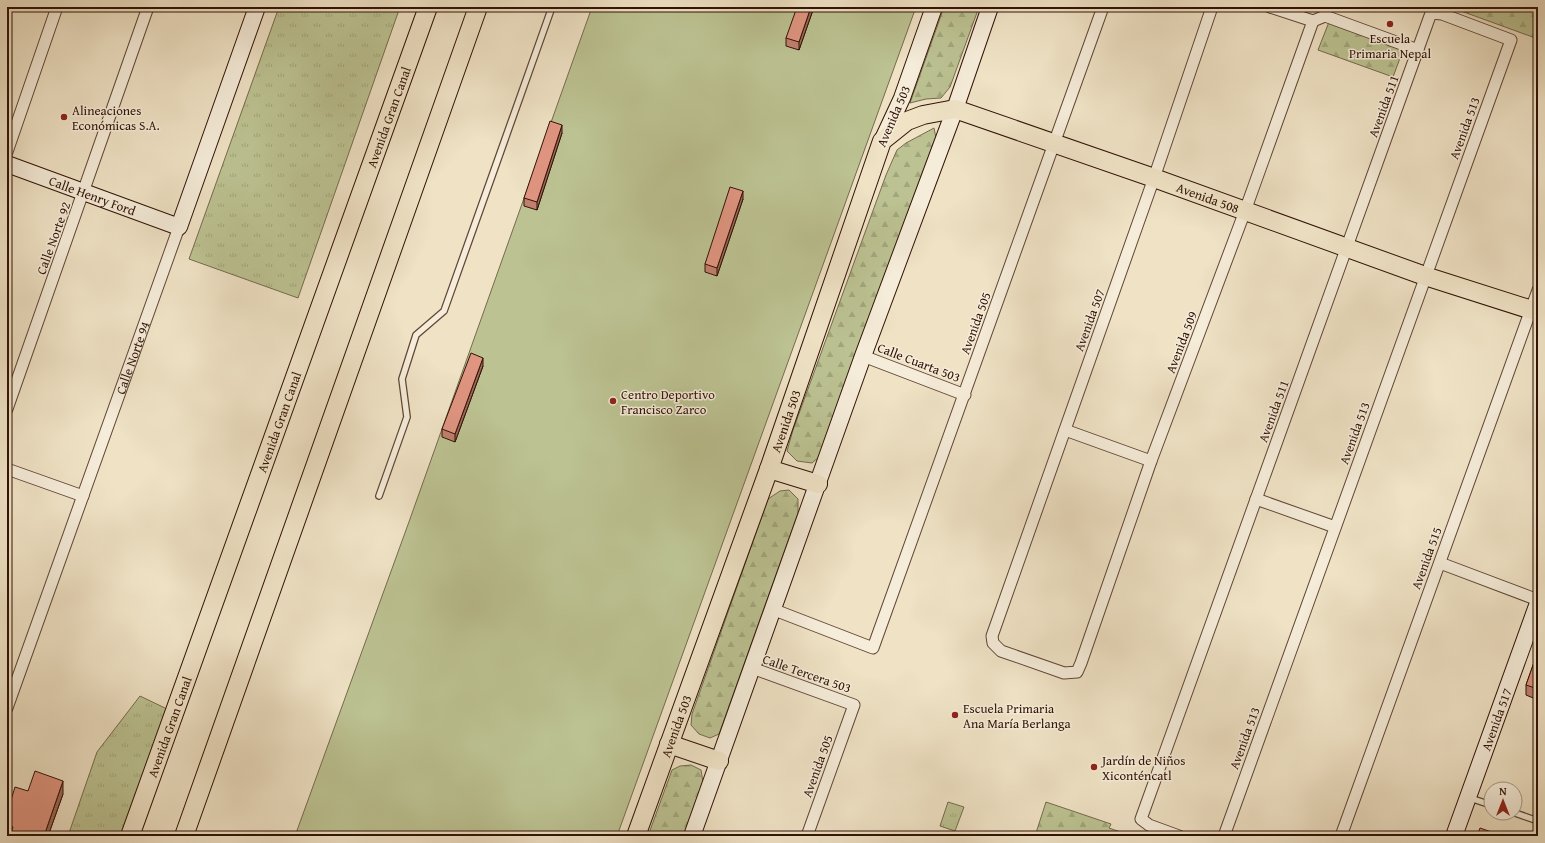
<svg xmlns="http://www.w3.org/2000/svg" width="1545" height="843" viewBox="0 0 1545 843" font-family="'Gentium Book Plus',serif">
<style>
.grass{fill:url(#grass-tufts);stroke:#766a4c}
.forest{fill:url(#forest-firs);stroke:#766a4c}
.pitch{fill:#bcc292;stroke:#766a4c}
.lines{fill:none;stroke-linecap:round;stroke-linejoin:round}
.lane-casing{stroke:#604636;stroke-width:8}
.street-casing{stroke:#604636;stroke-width:13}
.secondary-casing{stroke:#311206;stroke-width:18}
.primary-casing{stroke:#311206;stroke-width:20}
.lane{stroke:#f5ecd9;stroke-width:5.5}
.street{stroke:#f5ecd9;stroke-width:11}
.secondary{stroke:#f5ecd9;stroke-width:16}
.primary{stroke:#efe2c5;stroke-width:18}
.wall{fill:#c1806f;stroke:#311206}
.shaded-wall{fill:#9d685a;stroke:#311206}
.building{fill:#e09581;stroke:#311206}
.poi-dot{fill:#8f2418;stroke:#f5ecd9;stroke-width:1.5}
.labels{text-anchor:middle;stroke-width:3;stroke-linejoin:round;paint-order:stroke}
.poi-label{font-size:13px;fill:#311206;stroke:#f5ecd9;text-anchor:start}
.street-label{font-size:13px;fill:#311206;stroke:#f5ecd9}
</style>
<defs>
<pattern id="grass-tufts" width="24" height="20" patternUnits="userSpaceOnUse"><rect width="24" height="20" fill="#bcc292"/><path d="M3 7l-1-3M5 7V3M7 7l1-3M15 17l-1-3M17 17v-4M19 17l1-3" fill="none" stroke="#a2a67c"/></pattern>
<pattern id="forest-firs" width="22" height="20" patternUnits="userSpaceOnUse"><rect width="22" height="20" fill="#bcc292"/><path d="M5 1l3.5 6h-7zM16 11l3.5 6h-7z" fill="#a2a67c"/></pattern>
</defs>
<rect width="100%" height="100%" fill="#efe2c5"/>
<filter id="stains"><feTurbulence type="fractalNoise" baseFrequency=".005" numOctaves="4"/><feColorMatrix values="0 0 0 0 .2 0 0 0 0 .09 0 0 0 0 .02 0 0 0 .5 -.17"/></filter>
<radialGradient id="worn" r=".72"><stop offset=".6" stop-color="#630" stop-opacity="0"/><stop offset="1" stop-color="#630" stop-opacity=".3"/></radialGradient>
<g class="grass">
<polygon points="279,7 400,7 298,298 189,259"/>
<polygon points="140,696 167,709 121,836 68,836 97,752"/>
<polygon points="948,802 964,807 955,831 940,826"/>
</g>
<g class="forest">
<polygon points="944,7 979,7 950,87 941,98 926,99 910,103"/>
<polygon points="1450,7 1538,7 1538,39"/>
<polygon points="1329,22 1403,50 1393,77 1318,50"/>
<polygon points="934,128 936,138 819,457 812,463 797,461 787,451 793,430 886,175 897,150 906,143"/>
<polygon points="789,490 798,499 798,513 719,734 710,738 699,734 691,725 692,714 768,499 780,491"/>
<polygon points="691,765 701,770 703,782 683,836 648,836 672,770 680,766"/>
<polygon points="1046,802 1111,824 1109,828 1132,836 1035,836"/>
</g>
<polygon class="pitch" points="592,7 916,7 617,836 295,836 410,519"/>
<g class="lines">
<g class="lane-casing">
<g id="lane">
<polyline points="379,496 407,417 402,379 416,335 444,311 552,7"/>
<polyline points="1470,798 1491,805"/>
<polyline points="1515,813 1538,821"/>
</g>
</g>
<g class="street-casing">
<g id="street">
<polyline points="1212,7 1154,178 992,636 993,643 1001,651 1064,673 1077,672 1081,663 1151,461 1245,211 1313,21"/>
<polyline points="1270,7 1313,21 1325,16 1418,50"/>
<polyline points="7,152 57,7"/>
<polyline points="863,356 965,395"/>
<polyline points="7,409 148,7"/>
<polyline points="1065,430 1151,461"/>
<polyline points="7,469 83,496"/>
<polyline points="1256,499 1335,527"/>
<polyline points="1440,563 1538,600"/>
<polyline points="772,609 873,648 1103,7"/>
<polyline points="752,668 854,705 807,836"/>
<path id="s1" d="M7,708L179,227"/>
<polyline points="1179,836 1149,825 1141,819 1431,13 1442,14 1511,40 1224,836"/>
<polyline points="1341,836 1538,290"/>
</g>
</g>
<g class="secondary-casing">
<g id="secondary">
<polyline points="882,141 902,98 934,7"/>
<path id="s2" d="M7,164L179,227L257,7"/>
<polyline points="692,836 863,356 955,109 990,7"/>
<path id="s3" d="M1454,836L1538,603"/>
</g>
</g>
<g class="primary-casing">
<g id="primary">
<polyline points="769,469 818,484"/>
<polyline points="669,744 719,761"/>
<path id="s4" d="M130,836L428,7"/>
<polyline points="184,836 478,7"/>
<path id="s5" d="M636,836L769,469L882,141L907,121L923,115L955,109L1154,178L1425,276L1538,312"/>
</g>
</g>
<use href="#lane" class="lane"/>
<use href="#street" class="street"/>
<use href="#secondary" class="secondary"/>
<use href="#primary" class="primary"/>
</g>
<g class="wall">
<polygon points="814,7 799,50 786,46 786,38"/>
<polygon points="562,133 537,210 524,206 524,198"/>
<polygon points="743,199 717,276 705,272 705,264"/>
<polygon points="483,366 455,442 442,437 442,429"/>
<polygon points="1538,651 1538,700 1526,695 1526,685"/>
<polygon points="63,794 48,836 7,836 7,813"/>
</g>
<g class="shaded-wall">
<polygon points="811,7 814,7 799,50 799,42"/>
<polygon points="562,125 562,133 537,210 537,202"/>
<polygon points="743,191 743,199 717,276 717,268"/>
<polygon points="483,358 483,366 455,442 455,434"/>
<polygon points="63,781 63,794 48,836 44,836"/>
</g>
<g class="building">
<polygon points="797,7 811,7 799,42 786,38"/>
<polygon points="550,121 562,125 537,202 524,198"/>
<polygon points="730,187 743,191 717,268 705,264"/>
<polygon points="471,353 483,358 455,434 442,429"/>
<polygon points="1538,651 1538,689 1526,685"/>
<polygon points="35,771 63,781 44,836 10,836 13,827 7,824 7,813 15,787 28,791"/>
<polygon points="1480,828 1503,836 1477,836"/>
</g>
<g class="poi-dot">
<circle cx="1390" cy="24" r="4"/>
<circle cx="64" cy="117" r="4"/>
<circle cx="613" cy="401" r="4"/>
<circle cx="955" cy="715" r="4"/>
<circle cx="1094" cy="767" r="4"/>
</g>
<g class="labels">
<g class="poi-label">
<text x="1390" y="43" text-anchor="middle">Escuela<tspan x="1390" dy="15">Primaria Nepal</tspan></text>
<text x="72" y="115">Alineaciones<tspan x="72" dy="15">Económicas S.A.</tspan></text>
<text x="621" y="399">Centro Deportivo<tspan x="621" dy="15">Francisco Zarco</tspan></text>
<text x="963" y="713">Escuela Primaria<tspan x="963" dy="15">Ana María Berlanga</tspan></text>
<text x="1102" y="765">Jardín de Niños<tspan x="1102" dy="15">Xiconténcatl</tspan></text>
</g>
<g class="street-label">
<text transform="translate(1383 106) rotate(-70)" y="5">Avenida 511</text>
<text transform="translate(893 116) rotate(-67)" y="5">Avenida 503</text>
<text dy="5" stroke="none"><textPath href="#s4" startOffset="764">Avenida Gran Canal</textPath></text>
<text transform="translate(1464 128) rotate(-70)" y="5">Avenida 513</text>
<text dy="5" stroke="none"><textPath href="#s2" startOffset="91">Calle Henry Ford</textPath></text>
<text dy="5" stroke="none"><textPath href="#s5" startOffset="1087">Avenida 508</textPath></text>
<text transform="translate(53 238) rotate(-70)" y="5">Calle Norte 92</text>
<text transform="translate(1089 320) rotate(-70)" y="5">Avenida 507</text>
<text transform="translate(975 323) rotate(-70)" y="5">Avenida 505</text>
<text transform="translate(1181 342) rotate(-69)" y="5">Avenida 509</text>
<text dy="5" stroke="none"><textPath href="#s1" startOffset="372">Calle Norte 94</textPath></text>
<text transform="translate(919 362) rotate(21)" y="5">Calle Cuarta 503</text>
<text transform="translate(1273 411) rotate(-70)" y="5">Avenida 511</text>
<text dy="5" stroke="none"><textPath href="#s4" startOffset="440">Avenida Gran Canal</textPath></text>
<text dy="5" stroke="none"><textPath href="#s5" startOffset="441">Avenida 503</textPath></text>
<text transform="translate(1354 433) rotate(-70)" y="5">Avenida 513</text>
<text transform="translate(1426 558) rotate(-70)" y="5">Avenida 515</text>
<text transform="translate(807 673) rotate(19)" y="5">Calle Tercera 503</text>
<text dy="5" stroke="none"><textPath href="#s3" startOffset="124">Avenida 517</textPath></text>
<text dy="5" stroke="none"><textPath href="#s4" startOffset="116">Avenida Gran Canal</textPath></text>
<text dy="5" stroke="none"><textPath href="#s5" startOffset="117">Avenida 503</textPath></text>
<text transform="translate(1244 738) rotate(-70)" y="5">Avenida 513</text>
<text transform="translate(817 766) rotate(-70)" y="5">Avenida 505</text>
</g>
</g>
<rect width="1545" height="843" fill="none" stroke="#efe2c5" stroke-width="24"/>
<rect x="8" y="8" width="1529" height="827" fill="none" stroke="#311206" stroke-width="2"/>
<rect x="12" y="12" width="1521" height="819" fill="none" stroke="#311206"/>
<g transform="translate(1503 801)"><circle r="19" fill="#f5ecd9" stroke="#a79585"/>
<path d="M0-3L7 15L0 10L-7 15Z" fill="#8f2418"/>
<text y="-6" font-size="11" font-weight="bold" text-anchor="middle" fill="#311206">N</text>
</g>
<rect width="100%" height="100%" filter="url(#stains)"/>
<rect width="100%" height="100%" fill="url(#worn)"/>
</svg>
